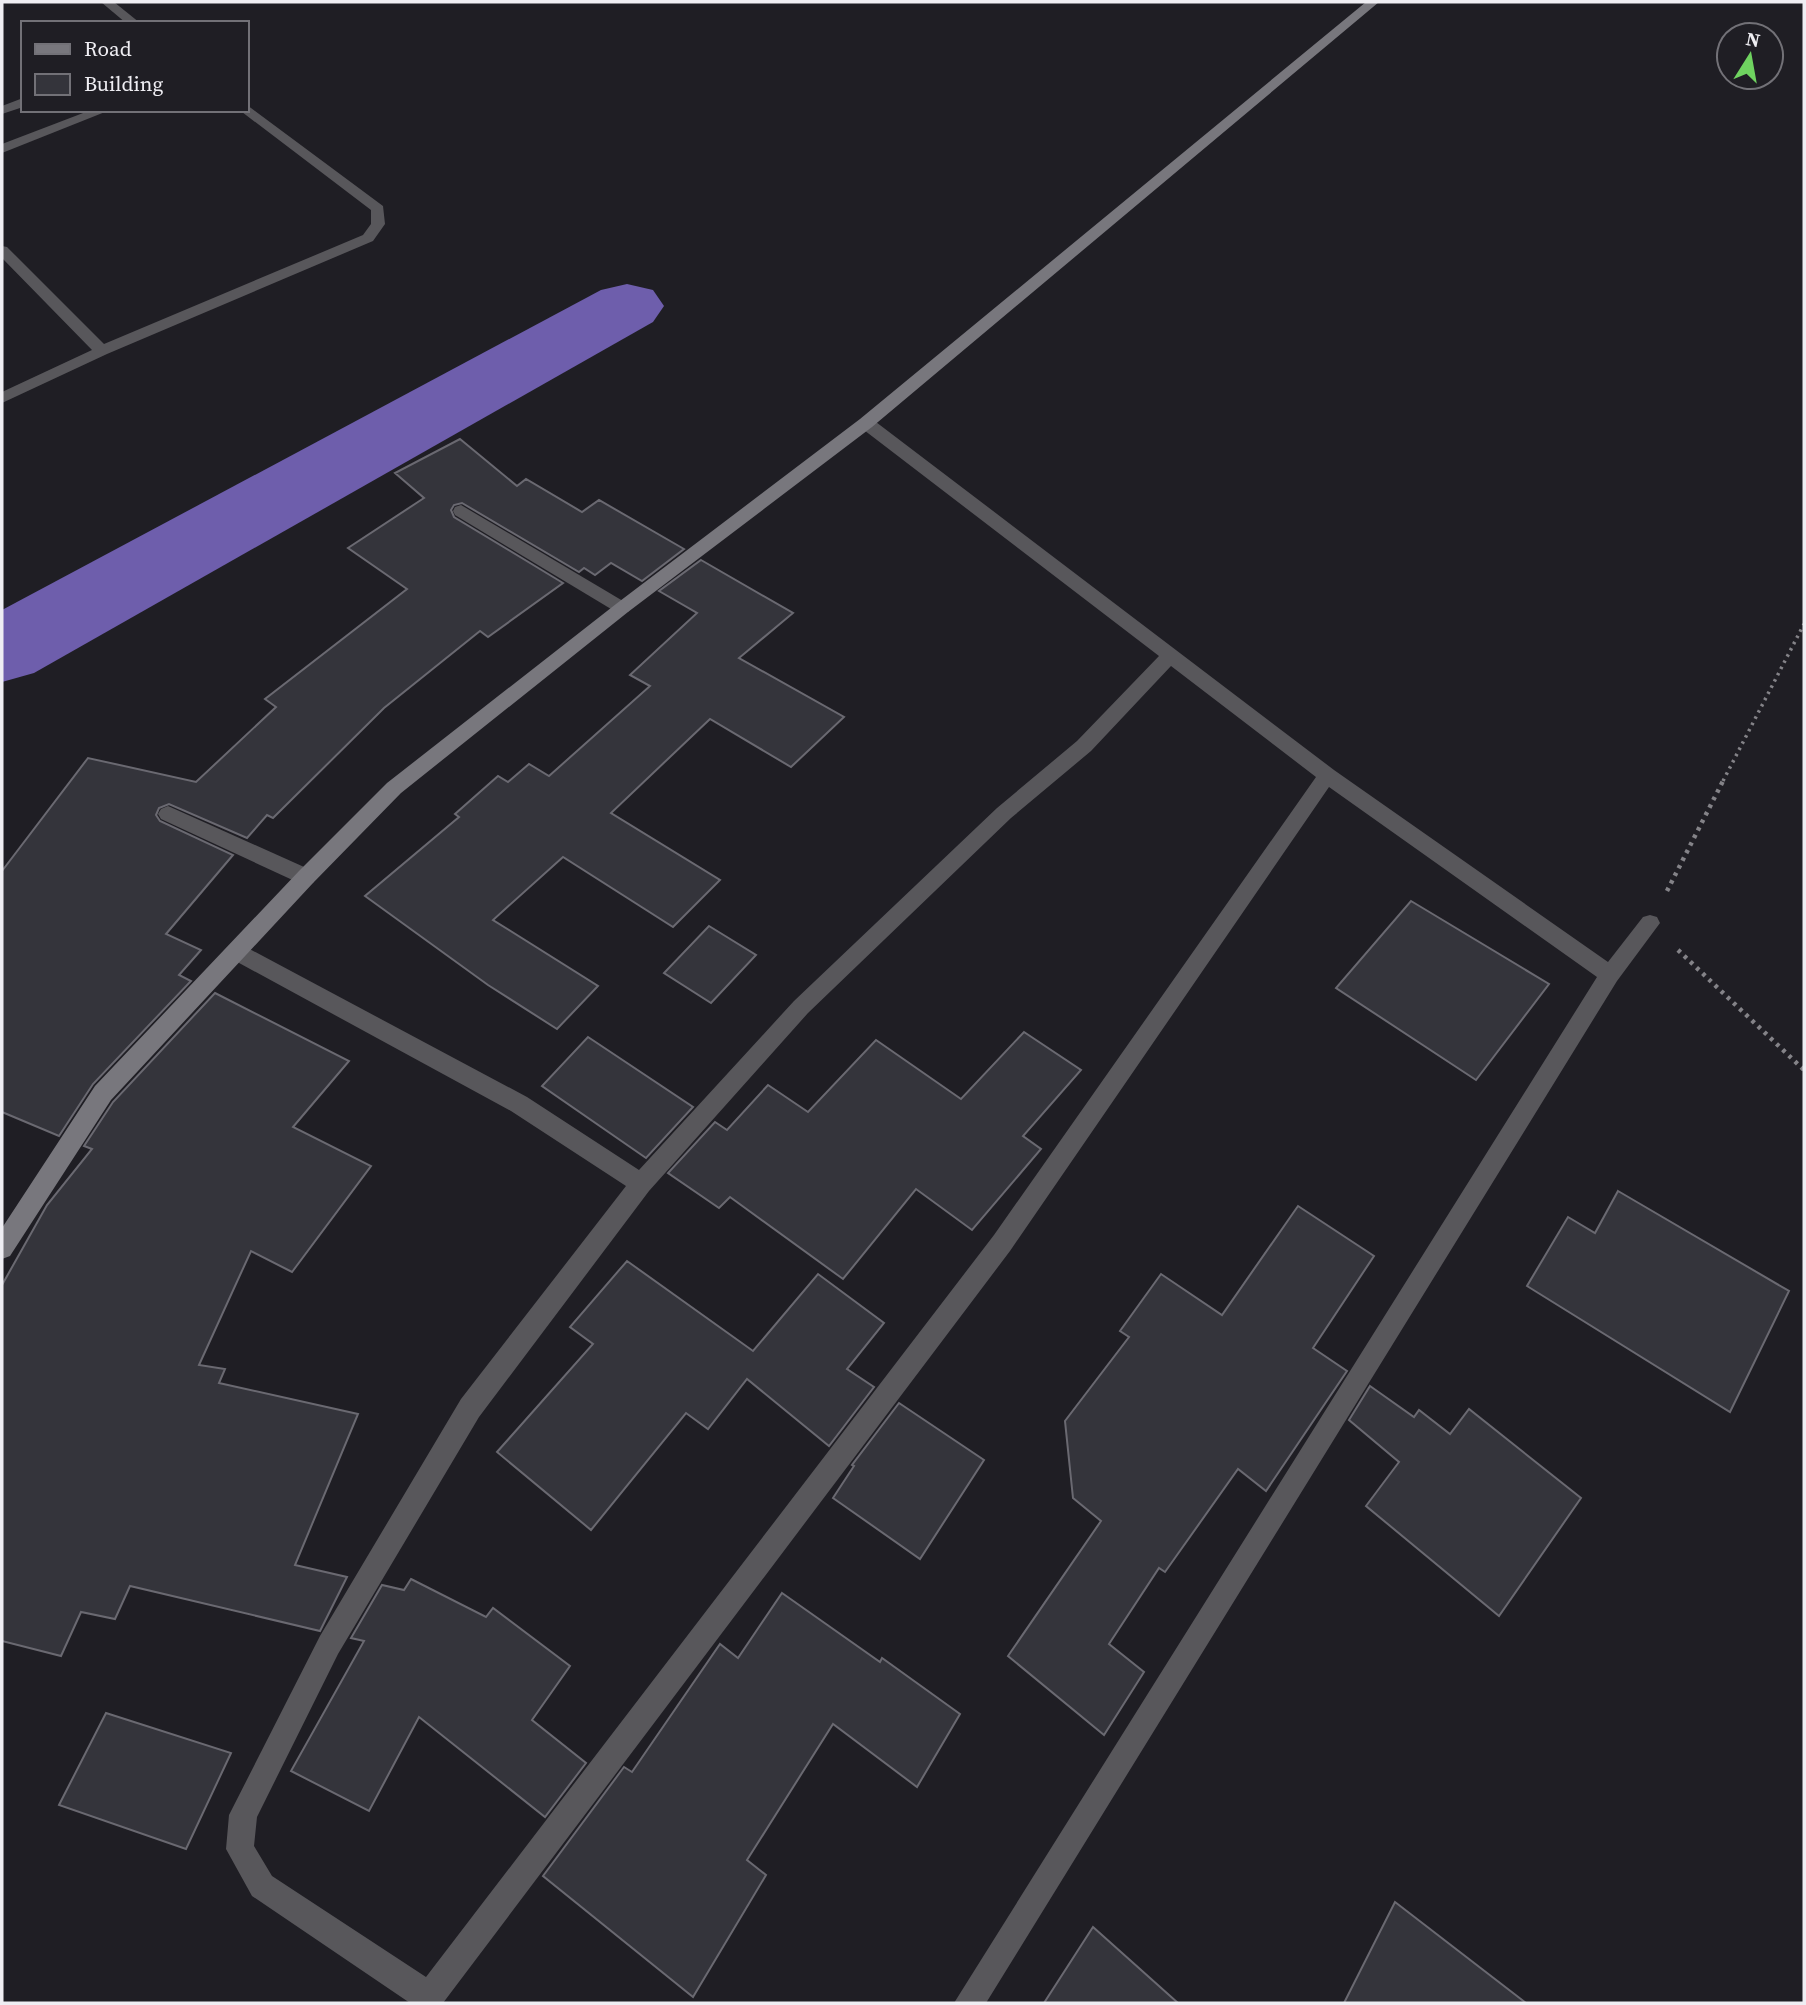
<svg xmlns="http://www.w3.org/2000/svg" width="1806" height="2005" viewBox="0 0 1806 2005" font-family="'Source Serif 4',serif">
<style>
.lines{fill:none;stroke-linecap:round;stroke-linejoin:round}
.river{fill:#6e5eac;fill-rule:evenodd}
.building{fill:#34343b;stroke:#6a6971;stroke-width:2}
.path-far1{stroke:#848388;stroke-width:3.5;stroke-dasharray:2.5 4.5;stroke-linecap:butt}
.path{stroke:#848388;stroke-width:4.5;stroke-dasharray:3.5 5;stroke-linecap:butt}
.street{fill:#58575b;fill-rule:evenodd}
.secondary{fill:#78777d;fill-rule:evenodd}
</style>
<rect width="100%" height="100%" fill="#1f1e24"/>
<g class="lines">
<polygon class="river" points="627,284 653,290 664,306 653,322 34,673 2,682 2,610 601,290"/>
</g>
<g class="building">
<polygon points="460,439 517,486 526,479 582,512 599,500 684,549 642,581 611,563 595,575 584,568 579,572 462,503 454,505 451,510 454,517 563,583 488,637 480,631 384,708 273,818 267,815 247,838 169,804 159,808 156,815 160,821 233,855 166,934 201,950 179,975 191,981 93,1084 59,1136 2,1112 2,871 88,758 196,782 276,707 265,699 407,589 348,548 424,498 395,473"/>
<polygon points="701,560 793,613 739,658 844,717 791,767 710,719 611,813 720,880 673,927 563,857 493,920 598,986 557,1029 488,985 365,896 459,817 455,814 498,776 508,782 529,764 549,776 650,686 630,675 697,613 659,591"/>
<polygon points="1411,901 1549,984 1476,1080 1336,988"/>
<polygon points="709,926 756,955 711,1003 664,973"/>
<polygon points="215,993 349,1061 293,1127 371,1166 292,1272 251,1251 199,1365 225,1369 219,1383 358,1414 295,1565 347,1577 320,1631 130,1586 115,1619 81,1612 61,1656 2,1641 2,1285 47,1205 92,1149 84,1146 113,1102"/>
<polygon points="1024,1032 1081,1070 1023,1136 1041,1149 972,1230 916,1189 843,1279 730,1197 719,1208 668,1173 715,1122 727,1130 768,1085 808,1112 876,1040 961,1099"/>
<polygon points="588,1037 693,1107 646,1158 542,1086"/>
<polygon points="1618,1191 1789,1291 1730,1412 1527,1286 1568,1217 1595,1233"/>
<polygon points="1298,1206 1374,1256 1313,1348 1347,1371 1266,1491 1238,1469 1165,1572 1159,1568 1109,1644 1144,1672 1104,1735 1008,1656 1101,1521 1073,1498 1065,1421 1129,1337 1120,1331 1161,1274 1222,1315"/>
<polygon points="627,1261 753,1351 818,1274 884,1323 847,1369 874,1387 829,1446 747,1379 708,1429 686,1413 591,1530 497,1452 593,1344 570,1327"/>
<polygon points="1370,1386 1414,1417 1419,1410 1450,1434 1469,1409 1581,1498 1499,1616 1366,1506 1399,1462 1349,1420"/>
<polygon points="899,1403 984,1460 920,1559 833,1498 854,1466 852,1465"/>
<polygon points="411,1579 486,1617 493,1608 570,1666 532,1720 586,1763 545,1817 419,1717 369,1811 291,1771 364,1641 351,1638 382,1585 404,1590"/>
<polygon points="782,1593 880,1662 882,1658 960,1714 917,1787 833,1724 747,1860 766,1875 693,1997 543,1876 624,1767 632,1772 720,1644 738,1658"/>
<polygon points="106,1713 231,1753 186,1849 59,1805"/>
<polygon points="1395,1902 1526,2003 1344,2003"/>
<polygon points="1093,1927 1178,2003 1044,2003"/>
</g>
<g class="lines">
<polyline class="path-far1" points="1723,781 1804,624"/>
<g class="path">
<polyline points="1667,891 1724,779"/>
<polyline points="1678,950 1804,1070"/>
</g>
<g class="street">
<polygon points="101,2 114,2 140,23 126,23"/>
<polygon points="23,98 23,107 2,114 2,106"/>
<polygon points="247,105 383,206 385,224 373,241 107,354 2,403 2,392 92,350 2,258 2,246 7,247 104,344 363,235 371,224 371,210 242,112 247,110"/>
<polygon points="91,110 110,110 2,153 2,144"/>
<path d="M866,418L872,419L1334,770L1608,962L1643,917L1650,915L1657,917L1660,923L1617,981L986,2003H954L1597,977L1329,787L1010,1251L443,2003H410L252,1896L226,1849L229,1815L320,1636L461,1399L626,1186L511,1111L230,958L227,952L230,946L237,943L244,946L527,1097L639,1170L794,1001L997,808L1077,741L1159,656L860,427L858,423ZM1171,666L1316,777L994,1235L426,1977L272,1876L254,1846L257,1817L338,1654L479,1417L649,1191L808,1013L1011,818L1091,751Z"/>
<polygon points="461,505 628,604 631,608 628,612 616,612 455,515 453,511 455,507"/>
<polygon points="168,806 313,871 316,877 313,883 306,885 299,883 161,819 158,814 161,809"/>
</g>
<polygon class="secondary" points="1366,2 1379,2 872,427 628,612 401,793 313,883 111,1100 10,1256 2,1259 2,1228 95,1086 299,871 387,783 616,604 860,419"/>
</g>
<rect width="1806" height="2005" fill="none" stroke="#efeef3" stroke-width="7"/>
<rect x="21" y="21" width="228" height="91" fill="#1f1e24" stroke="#727177" stroke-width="2"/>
<rect x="35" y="44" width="35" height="10" fill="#78777d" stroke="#727177" stroke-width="2"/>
<text x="84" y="56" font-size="21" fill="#efeef3">Road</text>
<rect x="35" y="74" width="35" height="21" fill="#34343b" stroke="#727177" stroke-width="2"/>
<text x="84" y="91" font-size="21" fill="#efeef3">Building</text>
<g transform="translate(1750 56) rotate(11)"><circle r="33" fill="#1f1e24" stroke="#727177" stroke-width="2"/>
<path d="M0-5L12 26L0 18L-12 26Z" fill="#6fd360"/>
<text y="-10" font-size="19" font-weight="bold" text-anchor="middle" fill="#efeef3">N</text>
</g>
</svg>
